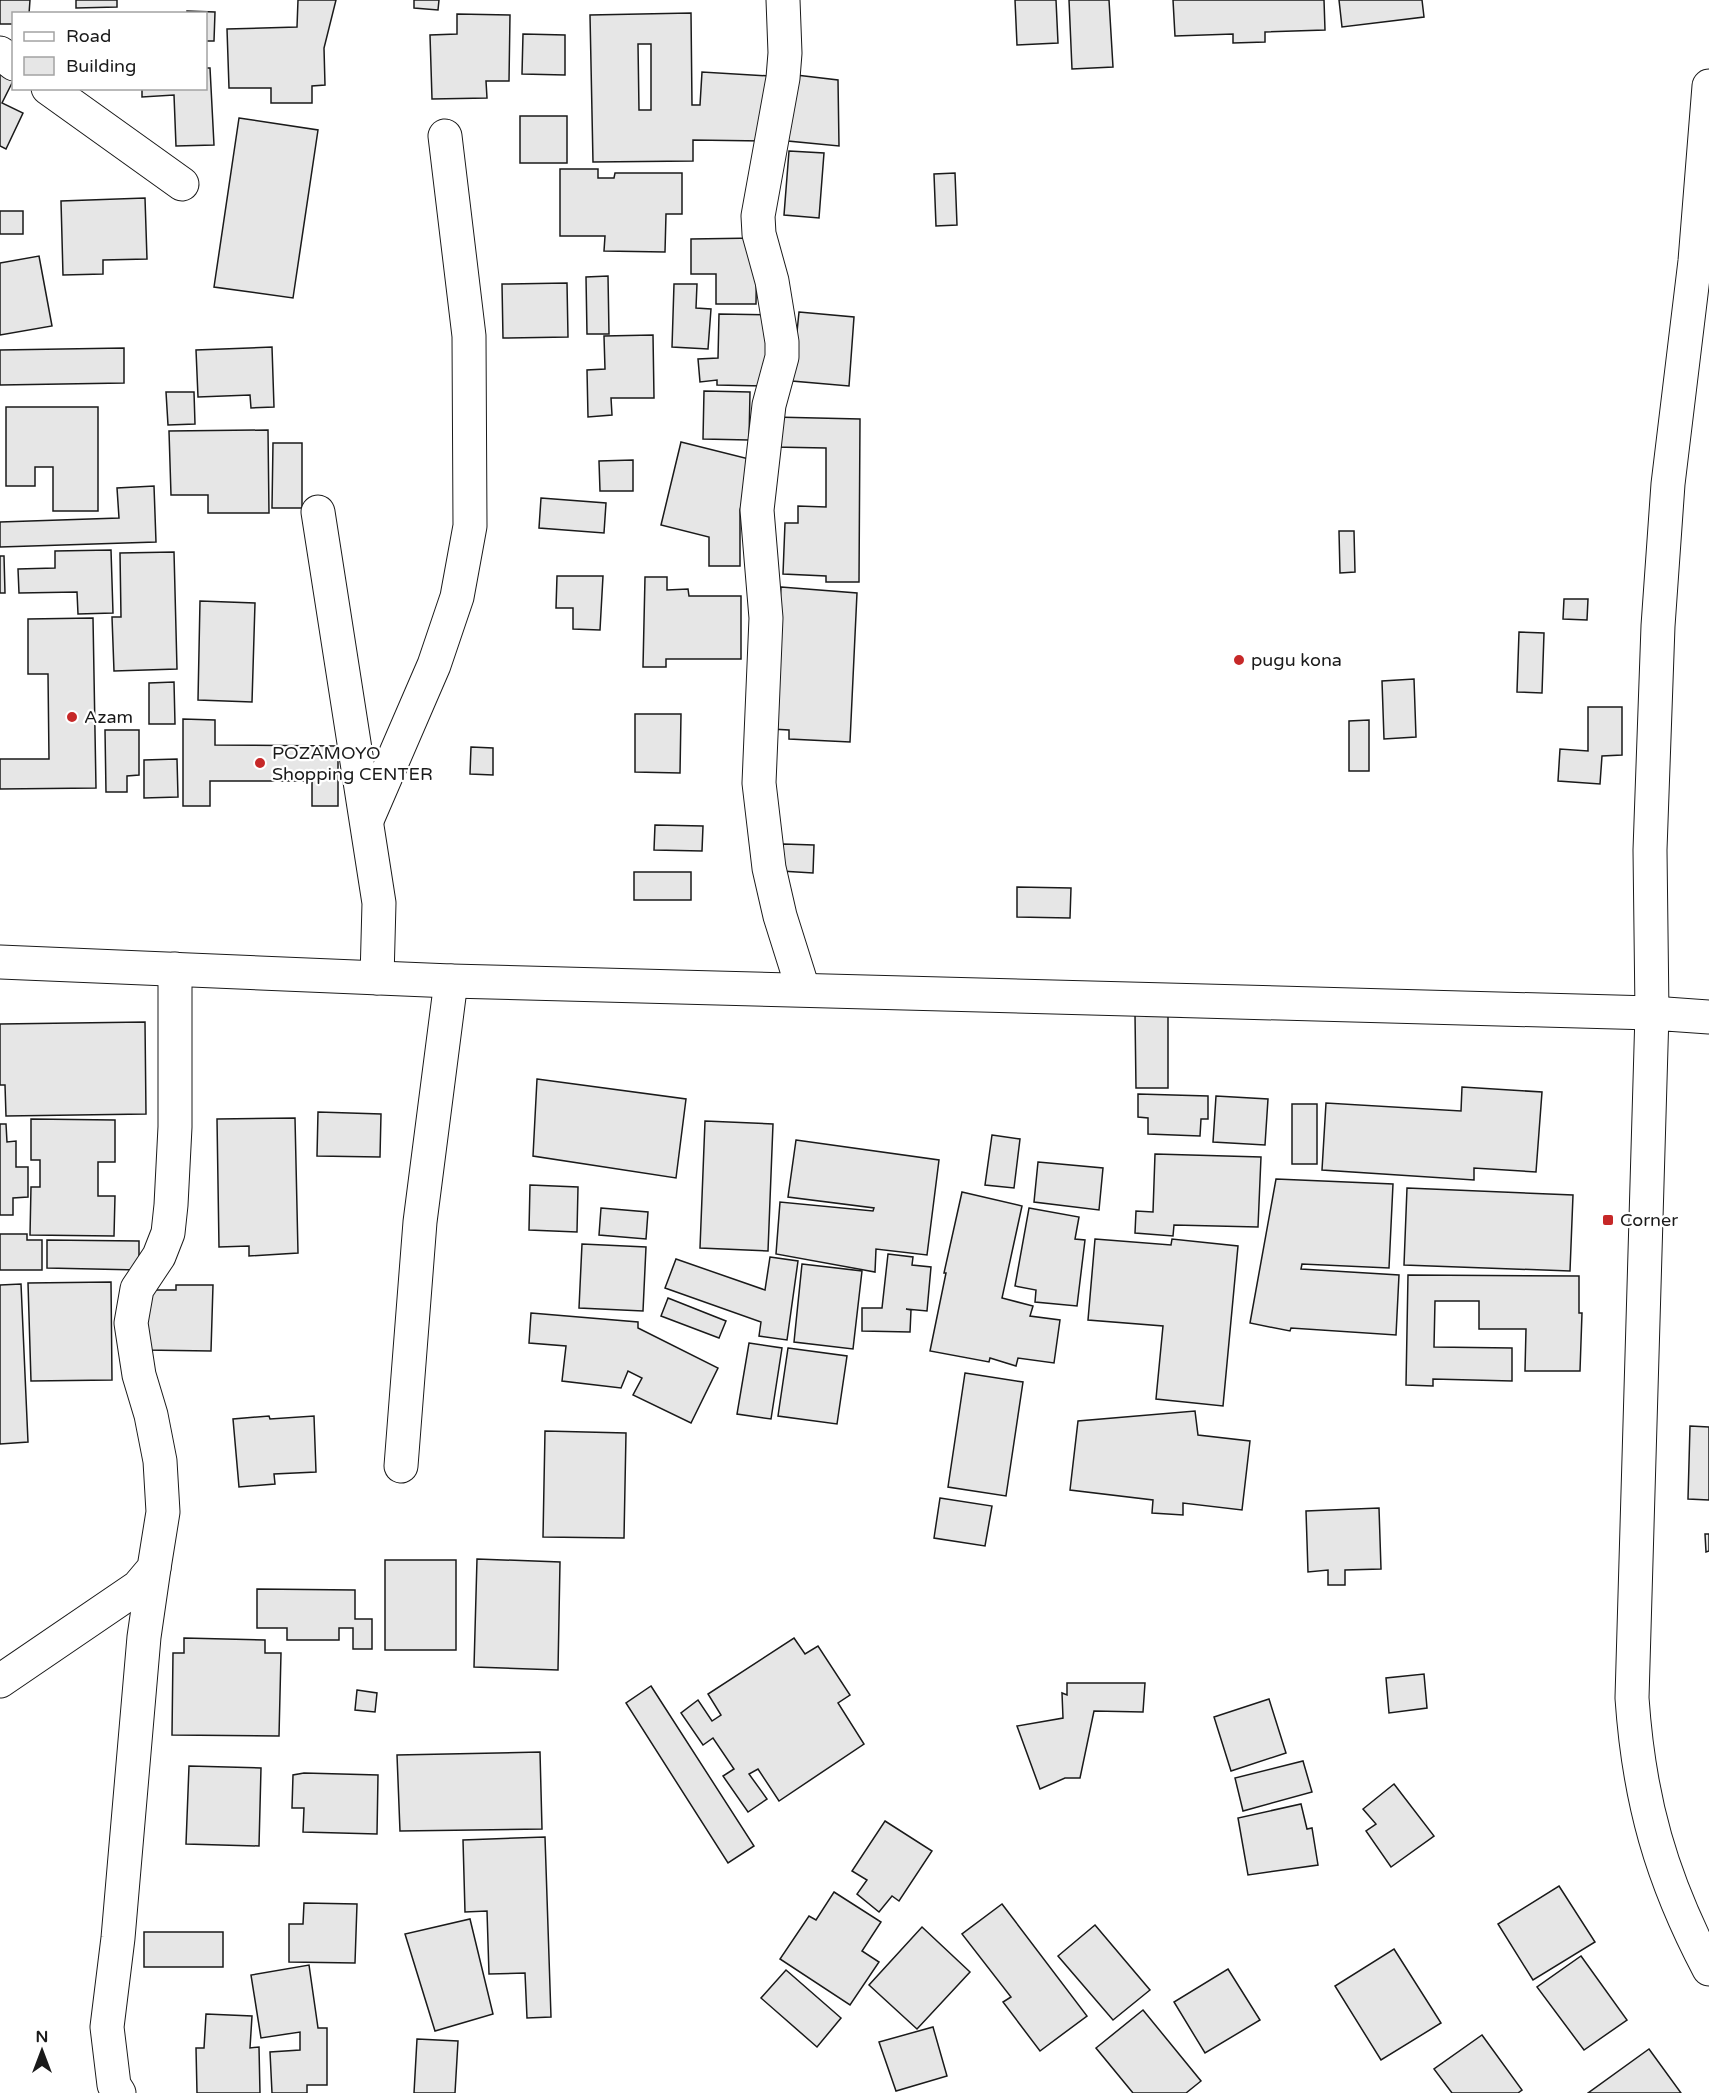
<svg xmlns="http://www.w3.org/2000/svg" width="1709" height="2093" viewBox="0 0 1709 2093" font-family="'Varela Round',sans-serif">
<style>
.building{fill:#e6e6e6;stroke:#1a1a1a;stroke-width:1.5;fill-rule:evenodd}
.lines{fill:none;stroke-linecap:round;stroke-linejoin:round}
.street-casing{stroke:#1a1a1a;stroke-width:35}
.secondary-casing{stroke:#1a1a1a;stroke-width:35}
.primary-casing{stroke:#1a1a1a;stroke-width:35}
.street{stroke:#fff;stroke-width:33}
.secondary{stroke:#fff;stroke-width:33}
.primary{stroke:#fff;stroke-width:33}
.poi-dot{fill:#c62828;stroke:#fff;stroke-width:2}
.labels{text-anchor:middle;stroke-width:4.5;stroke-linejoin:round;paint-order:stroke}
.poi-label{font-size:18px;fill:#1a1a1a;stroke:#fff;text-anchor:start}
</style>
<rect width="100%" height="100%" fill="#fff"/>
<g class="building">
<polygon points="0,0 30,0 29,14 14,14 14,24 0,24"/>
<polygon points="76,0 117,0 117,7 76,8"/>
<polygon points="298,0 336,0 324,48 325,85 312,86 312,103 271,103 271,88 229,88 227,29 297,27"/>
<polygon points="414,0 439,0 438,10 414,8"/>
<polygon points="1015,0 1056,0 1058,43 1017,45"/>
<polygon points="1069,0 1109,0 1113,67 1072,69"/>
<polygon points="1173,0 1324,0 1325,30 1265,32 1265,42 1233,43 1233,34 1175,36"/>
<polygon points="1339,0 1422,0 1424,17 1342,27"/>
<polygon points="187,11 215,12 214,41 206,41 206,14 187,14"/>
<path d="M691,13L692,105H700L702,72L770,76L768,141L693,140V161L593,162L590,15ZM638,44H651V110H639Z"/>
<polygon points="457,14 510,15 509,81 486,81 487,98 432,99 430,35 457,34"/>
<polygon points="523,34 565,35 565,75 522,74"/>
<polygon points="0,67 14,79 2,103 23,113 6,149 0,146"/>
<polygon points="206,68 210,68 214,145 176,146 174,95 142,97 142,88 206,88"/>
<polygon points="796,75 838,80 839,146 788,141"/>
<rect x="520" y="116" width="47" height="47"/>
<polygon points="239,118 318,130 293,298 214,287"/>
<polygon points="789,151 824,153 819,218 784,215"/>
<polygon points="560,169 598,169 598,178 614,178 615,173 682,173 682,214 666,214 665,252 604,251 605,236 560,236"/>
<polygon points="955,173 957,225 936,226 934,174"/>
<polygon points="145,198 147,259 103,260 103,274 63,275 61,201"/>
<rect x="0" y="211" width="23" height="23"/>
<polygon points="757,238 756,304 716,304 716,274 691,274 691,239"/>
<polygon points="39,256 52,326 0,335 0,263"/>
<polygon points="608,276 609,334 587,334 586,277"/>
<polygon points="567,283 568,337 503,338 502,284"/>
<polygon points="674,284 697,284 696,308 711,309 708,349 672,347"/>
<polygon points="799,312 854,317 849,386 792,381"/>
<polygon points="719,314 772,315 770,386 717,385 717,380 700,382 698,359 718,358"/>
<polygon points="653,335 654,398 611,398 612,415 588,417 587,370 605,369 604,336"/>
<polygon points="272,347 274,407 251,408 250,395 198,397 196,350"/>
<polygon points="124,348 124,383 0,385 0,350"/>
<polygon points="704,391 750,392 749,440 703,439"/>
<polygon points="166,392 194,392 195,424 168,425"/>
<polygon points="6,407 98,407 98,511 53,511 53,467 35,467 35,486 6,486"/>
<polygon points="773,417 860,419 859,582 826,582 826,576 783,574 785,523 798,523 798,506 826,507 826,448 773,447"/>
<polygon points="268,430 269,513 208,513 208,495 171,495 169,431"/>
<polygon points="681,442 753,460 740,510 740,566 709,566 709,537 661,525"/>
<polygon points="273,443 302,443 302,508 272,508"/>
<polygon points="633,460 633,491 600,491 599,461"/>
<polygon points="154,486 156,542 0,547 0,522 119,518 117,488"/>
<polygon points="541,498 606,503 604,533 539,528"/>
<polygon points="1339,531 1354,531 1355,572 1340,573"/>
<polygon points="111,550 113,613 78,614 77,592 19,593 18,569 55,568 55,551"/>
<polygon points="174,552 177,669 114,671 112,617 121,617 120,553"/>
<polygon points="0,556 4,556 5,593 0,593"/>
<polygon points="557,576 603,576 600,630 573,629 573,608 556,608"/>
<polygon points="645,577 667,577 667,590 688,589 689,596 741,596 741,659 666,659 666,667 643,667"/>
<polygon points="781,587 857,593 850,742 789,739 789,730 771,729"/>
<polygon points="1564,599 1588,599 1587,620 1563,619"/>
<polygon points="200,601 255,603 252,702 198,700"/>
<polygon points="93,618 96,788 0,789 0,759 49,759 48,674 28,674 28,619"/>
<polygon points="1519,632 1544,633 1542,693 1517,692"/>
<polygon points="1414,679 1416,737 1384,739 1382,681"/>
<polygon points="174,682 175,724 149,724 149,683"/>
<polygon points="1588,707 1622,707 1622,755 1602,756 1600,784 1558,781 1560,749 1588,751"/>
<polygon points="635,714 681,714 680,773 635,772"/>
<polygon points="183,719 215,720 215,745 338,746 338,806 312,806 312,781 210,781 210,806 183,806"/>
<polygon points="1369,720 1369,771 1349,771 1349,721"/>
<polygon points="105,730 139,730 139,775 127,776 127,792 106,792"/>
<polygon points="471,747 493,748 493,775 470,774"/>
<polygon points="177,759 178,797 144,798 144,760"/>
<polygon points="655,825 703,826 702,851 654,850"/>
<polygon points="783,844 814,845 813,873 781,871"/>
<rect x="634" y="872" width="57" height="28"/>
<polygon points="1017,887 1071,888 1070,918 1017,917"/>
<polygon points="1135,1014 1168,1014 1168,1088 1136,1088"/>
<polygon points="145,1022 146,1114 6,1116 5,1085 0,1085 0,1024"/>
<polygon points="537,1079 686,1099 676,1178 533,1156"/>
<polygon points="1462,1087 1542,1092 1536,1172 1474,1168 1474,1180 1322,1170 1326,1103 1461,1111"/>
<polygon points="1138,1094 1208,1096 1208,1119 1201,1119 1200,1136 1148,1134 1148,1118 1138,1117"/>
<polygon points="1216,1096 1268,1099 1265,1145 1213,1142"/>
<rect x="1292" y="1104" width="25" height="60"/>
<polygon points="318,1112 381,1114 380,1157 317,1156"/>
<polygon points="295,1118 298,1253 249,1256 249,1246 219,1247 217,1119"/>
<polygon points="31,1119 115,1120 115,1162 98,1162 98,1196 115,1196 114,1236 30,1235 31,1187 40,1187 40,1160 31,1160"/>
<polygon points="705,1121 773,1124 768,1251 700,1248"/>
<polygon points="0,1124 6,1124 7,1142 16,1141 16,1167 28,1167 28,1197 13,1198 13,1215 0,1215"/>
<polygon points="992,1135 1020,1139 1014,1188 985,1185"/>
<polygon points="796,1140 939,1160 927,1255 876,1249 875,1272 776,1254 780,1202 873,1211 874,1208 788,1197"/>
<polygon points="1155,1154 1261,1157 1258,1227 1174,1225 1173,1236 1135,1233 1136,1211 1153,1212"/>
<polygon points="1038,1162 1103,1168 1099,1210 1034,1202"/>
<polygon points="1276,1179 1393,1184 1389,1268 1302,1264 1301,1269 1399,1275 1396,1335 1291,1328 1290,1331 1250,1323"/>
<polygon points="530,1185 578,1187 577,1232 529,1230"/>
<polygon points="1407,1188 1573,1195 1570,1271 1404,1265"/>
<polygon points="962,1192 1022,1206 1002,1298 1033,1306 1030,1316 1060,1320 1054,1363 1018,1358 1016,1366 990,1358 989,1362 930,1351 946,1273 944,1273"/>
<polygon points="601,1208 648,1212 646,1239 599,1235"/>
<polygon points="1029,1208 1079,1217 1075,1239 1085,1240 1077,1306 1035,1302 1036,1290 1015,1286"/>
<polygon points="0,1234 27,1234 27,1240 42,1240 42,1270 0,1270"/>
<polygon points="1095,1239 1171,1245 1172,1239 1238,1246 1223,1406 1156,1399 1163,1326 1088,1320"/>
<polygon points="47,1240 139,1241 139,1270 47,1268"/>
<polygon points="582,1244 646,1247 643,1311 579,1308"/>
<polygon points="888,1254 913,1257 912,1265 931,1267 927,1311 906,1309 911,1310 910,1332 862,1331 862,1308 882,1308"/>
<polygon points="770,1257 798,1261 787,1340 759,1336 761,1322 665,1288 676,1259 765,1290"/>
<polygon points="802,1264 862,1271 853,1349 794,1342"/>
<polygon points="1408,1275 1579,1276 1579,1313 1582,1313 1580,1371 1525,1371 1526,1329 1479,1329 1479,1301 1435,1301 1434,1347 1512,1348 1512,1381 1433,1379 1433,1386 1406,1385"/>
<polygon points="111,1282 112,1380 31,1381 28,1283"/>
<polygon points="21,1284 28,1442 0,1444 0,1285"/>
<polygon points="176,1285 213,1285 211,1351 144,1350 145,1290 176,1290"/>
<polygon points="668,1298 726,1321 719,1338 661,1316"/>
<polygon points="531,1313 638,1322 638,1328 718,1368 691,1423 633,1395 642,1378 628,1371 621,1388 562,1381 566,1346 529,1343"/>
<polygon points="749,1343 782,1348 771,1419 737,1414"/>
<polygon points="788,1348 847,1356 837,1424 778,1416"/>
<polygon points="965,1373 1023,1382 1006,1496 948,1487"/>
<polygon points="1195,1411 1198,1435 1250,1441 1242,1510 1183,1503 1183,1515 1152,1513 1153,1500 1070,1490 1078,1421"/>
<polygon points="269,1416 270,1419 314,1416 316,1472 274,1474 275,1484 239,1487 233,1419"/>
<polygon points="1690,1426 1709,1427 1709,1500 1688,1499"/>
<polygon points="545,1431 626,1433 624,1538 543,1537"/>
<polygon points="940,1498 992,1506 985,1546 934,1538"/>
<polygon points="1379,1508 1381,1569 1345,1570 1345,1585 1328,1585 1328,1570 1308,1572 1306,1511"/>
<polygon points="1705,1534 1709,1534 1709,1551 1706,1552"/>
<polygon points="477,1559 560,1562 558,1670 474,1667"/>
<rect x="385" y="1560" width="71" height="90"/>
<polygon points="257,1589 355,1590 355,1619 372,1619 372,1649 353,1649 353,1628 339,1628 339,1640 287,1640 287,1628 257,1628"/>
<polygon points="184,1638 265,1640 265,1653 281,1653 279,1736 172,1735 173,1653 184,1653"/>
<polygon points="794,1638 805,1654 818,1646 850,1695 838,1703 864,1744 779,1801 758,1769 749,1774 767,1799 748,1812 723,1776 734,1769 713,1738 703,1745 681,1713 698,1700 712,1721 721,1715 708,1694"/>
<polygon points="1424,1674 1427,1708 1389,1713 1386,1678"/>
<polygon points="1067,1683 1145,1683 1143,1712 1094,1711 1080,1778 1065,1778 1040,1789 1017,1726 1063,1718 1062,1693 1067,1695"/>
<polygon points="651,1686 754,1846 728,1863 626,1703"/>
<polygon points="357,1690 377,1693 375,1712 355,1710"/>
<polygon points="1269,1699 1286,1753 1231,1771 1214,1717"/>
<polygon points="540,1752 542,1829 400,1831 397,1755"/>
<polygon points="1303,1761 1312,1792 1243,1811 1235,1778"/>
<polygon points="189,1766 261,1768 259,1846 186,1844"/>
<polygon points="304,1773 378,1775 377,1834 303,1832 304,1808 292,1808 293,1775"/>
<polygon points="1394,1784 1434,1836 1391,1867 1366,1831 1376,1824 1363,1809"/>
<polygon points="1301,1804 1307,1829 1312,1828 1318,1865 1248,1875 1238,1818"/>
<polygon points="885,1821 932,1851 899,1901 892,1896 879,1912 857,1894 867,1880 852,1871"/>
<polygon points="545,1837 551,2017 527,2018 525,1973 489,1974 487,1911 465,1912 463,1840"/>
<polygon points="1559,1886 1595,1942 1533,1980 1498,1924"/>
<polygon points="834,1892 881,1922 862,1951 879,1962 850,2005 780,1959 809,1916 816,1920"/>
<polygon points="304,1903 357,1904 355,1963 289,1962 289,1924 303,1924"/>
<polygon points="1002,1904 1087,2016 1040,2051 1003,2002 1011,1997 962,1934"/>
<polygon points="470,1919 493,2014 435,2031 405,1934"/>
<polygon points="1095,1925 1150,1990 1113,2020 1058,1956"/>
<polygon points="922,1927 970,1972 917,2029 869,1985"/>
<rect x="144" y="1932" width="79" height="35"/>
<polygon points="1394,1949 1441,2023 1381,2060 1335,1986"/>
<polygon points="1581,1956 1627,2020 1584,2050 1537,1987"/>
<polygon points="309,1965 318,2028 327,2028 327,2085 307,2085 307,2093 272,2093 270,2052 300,2050 300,2032 261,2038 251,1975"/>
<polygon points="1228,1969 1260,2020 1205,2053 1174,2002"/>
<polygon points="786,1970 841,2018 817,2047 761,1998"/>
<polygon points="1143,2010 1201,2081 1186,2093 1133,2093 1096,2048"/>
<polygon points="206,2014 252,2016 250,2048 259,2047 260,2093 197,2093 196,2048 204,2048"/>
<polygon points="933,2027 947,2076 896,2091 879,2042"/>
<polygon points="1482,2035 1522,2090 1518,2093 1452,2093 1434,2069"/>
<polygon points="417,2039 458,2041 455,2093 414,2093"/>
<polygon points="1649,2049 1681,2093 1588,2093"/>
</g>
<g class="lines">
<g class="street-casing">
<g id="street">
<polyline points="783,0 785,53 783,78 758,216 759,234 772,281 782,342 782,357 769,405 757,510 766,618 759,783 769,868 780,916 803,989"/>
<polyline points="0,53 14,64"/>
<polyline points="48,88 182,184"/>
<polyline points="318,512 379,903 377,978"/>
<polyline points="367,820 434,665 457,597 470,526 469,336 445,136"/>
<polyline points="1652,1013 1650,850 1658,626 1668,484 1695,261 1709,86"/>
<polyline points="401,1466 420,1222 451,981"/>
<polyline points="0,1681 138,1587 154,1568 163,1512 160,1461 151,1415 139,1375 131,1323 137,1289 159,1256 168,1233 171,1205 175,1127 175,969"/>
<polyline points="119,2093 114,2085 107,2027 118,1938 144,1637 154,1568"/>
</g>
</g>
<g class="secondary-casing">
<polyline id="secondary" points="0,962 451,981 1652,1013"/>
</g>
<g class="primary-casing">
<path id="primary" d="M1709,1017L1652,1013L1632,1698C1639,1800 1661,1878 1709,1969"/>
</g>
<use href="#street" class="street"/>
<use href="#secondary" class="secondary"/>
<use href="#primary" class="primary"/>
</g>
<g class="poi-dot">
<circle cx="1239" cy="660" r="6"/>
<circle cx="72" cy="717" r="6"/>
<circle cx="260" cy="763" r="6"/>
<rect x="1602" y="1214" width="12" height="12" rx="3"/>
</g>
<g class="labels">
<g class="poi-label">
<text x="1251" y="666">pugu kona</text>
<text x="84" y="723">Azam</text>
<text x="272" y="759">POZAMOYO<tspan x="272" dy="21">Shopping CENTER</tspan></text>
<text x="1620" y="1226">Corner</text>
</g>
</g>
<rect x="12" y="12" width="195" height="78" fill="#ffffff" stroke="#a3a3a3" stroke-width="1.5"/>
<rect x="24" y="32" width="30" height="9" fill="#ffffff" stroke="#a3a3a3" stroke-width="1.5"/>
<text x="66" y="42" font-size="18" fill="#1a1a1a">Road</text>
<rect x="24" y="57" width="30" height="18" fill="#e6e6e6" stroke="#a3a3a3" stroke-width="1.5"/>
<text x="66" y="72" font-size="18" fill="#1a1a1a">Building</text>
<g transform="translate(42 2051)" stroke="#ffffff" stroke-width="4.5" paint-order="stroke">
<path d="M0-4.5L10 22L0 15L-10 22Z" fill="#1a1a1a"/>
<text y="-9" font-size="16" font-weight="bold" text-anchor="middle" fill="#1a1a1a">N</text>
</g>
</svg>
